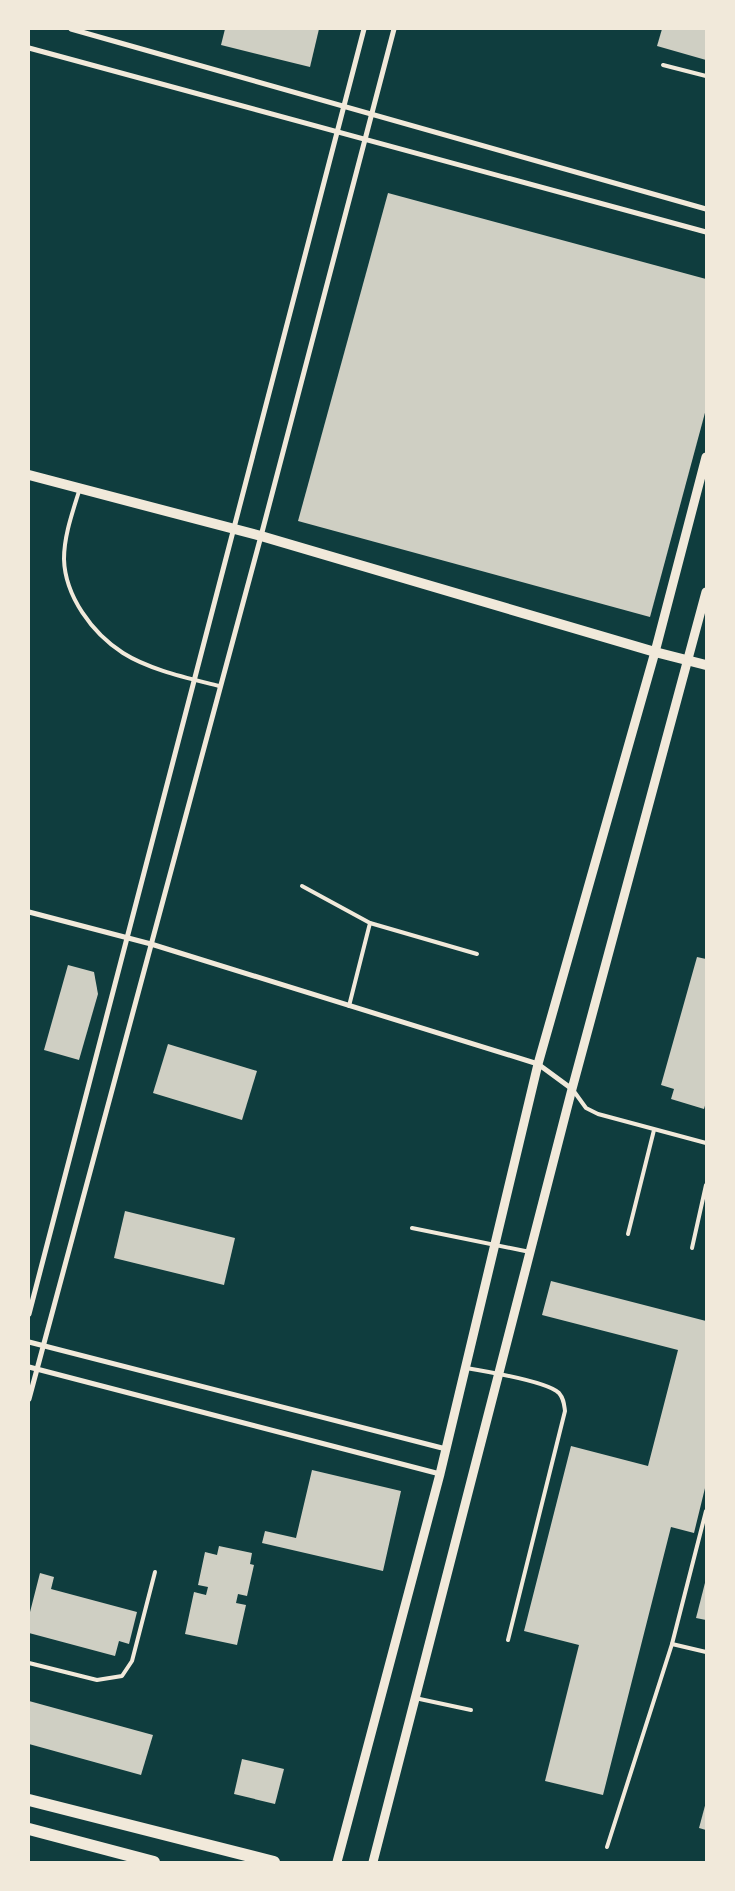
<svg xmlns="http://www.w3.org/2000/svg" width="735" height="1891" viewBox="0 0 735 1891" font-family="'Archivo Narrow',sans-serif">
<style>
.building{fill:#cfcfc3}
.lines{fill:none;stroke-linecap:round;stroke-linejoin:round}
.service{stroke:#f1e9da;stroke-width:4}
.minor{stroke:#f1e9da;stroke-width:5}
.tertiary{stroke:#f1e9da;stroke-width:9}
.secondary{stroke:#f1e9da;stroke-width:10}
.primary{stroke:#f1e9da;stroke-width:12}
</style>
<rect width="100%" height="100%" fill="#0f3d3e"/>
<g class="building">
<polygon points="225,29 319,29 310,67 221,45"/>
<polygon points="662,29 706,29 706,60 657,46"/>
<polygon points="388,193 706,279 706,409 650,617 298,521"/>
<polygon points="697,957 706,959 706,1102 704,1109 671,1099 674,1089 661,1085"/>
<polygon points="68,965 94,972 98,994 79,1060 44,1050"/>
<polygon points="168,1044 257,1071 242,1120 153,1093"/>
<polygon points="125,1211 235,1238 224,1285 114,1258"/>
<polygon points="551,1281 706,1321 706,1484 694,1533 671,1527 603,1795 545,1781 579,1645 524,1631 571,1446 648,1466 678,1350 542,1315"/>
<polygon points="312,1470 401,1491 383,1571 262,1543 265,1531 296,1538"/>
<polygon points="219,1546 252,1553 250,1564 254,1565 247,1596 238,1594 236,1603 246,1605 237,1645 185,1634 194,1592 206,1595 208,1587 198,1585 205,1552 217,1555"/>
<polygon points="40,1573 54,1577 51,1589 137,1612 129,1644 119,1641 115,1656 29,1633 29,1616"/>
<polygon points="706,1579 706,1620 696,1618"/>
<polygon points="29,1701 153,1735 141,1775 29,1744"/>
<polygon points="242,1759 284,1769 275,1804 234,1794"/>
<polygon points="706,1802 706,1830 699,1828"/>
</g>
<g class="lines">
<g class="service">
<polyline points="663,65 706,76"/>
<path d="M80,488C73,511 64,535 64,559C65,596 92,633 123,653C150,670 188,678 219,686"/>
<polyline points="302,886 370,923 349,1006"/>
<polyline points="370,923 477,954"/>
<polyline points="573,1090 586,1108 598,1114 706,1143"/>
<polyline points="412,1228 530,1252"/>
<polyline points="628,1234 654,1130"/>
<polyline points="692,1248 706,1185"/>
<path d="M466,1368C484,1371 548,1382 559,1393C564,1399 564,1404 565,1411L508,1640"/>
<polyline points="672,1644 706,1652"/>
<polyline points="29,1663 97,1680 122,1676 132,1661 155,1572"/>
<polyline points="415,1698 471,1710"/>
<polyline points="607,1847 672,1644 706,1511"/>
</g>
<g class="minor">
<polyline points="71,29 706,209"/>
<polyline points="29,48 706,232"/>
<polyline points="29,912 151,944 538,1064 572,1089"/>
<polyline points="29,1314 364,29"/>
<polyline points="29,1342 446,1449"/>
<polyline points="29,1367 440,1474"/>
<polyline points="29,1399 261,536 394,29"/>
</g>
<g class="tertiary">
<polyline points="337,1862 440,1474 538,1064 655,652 706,457"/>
<polyline points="373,1862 572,1089 706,592"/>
</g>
<polyline class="secondary" points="29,475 261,536 655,652 706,665"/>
<g class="primary">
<polyline points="29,1800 274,1862"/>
<polyline points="29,1829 154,1862"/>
</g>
</g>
<rect width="735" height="1891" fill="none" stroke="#f1e9da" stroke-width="60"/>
</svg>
